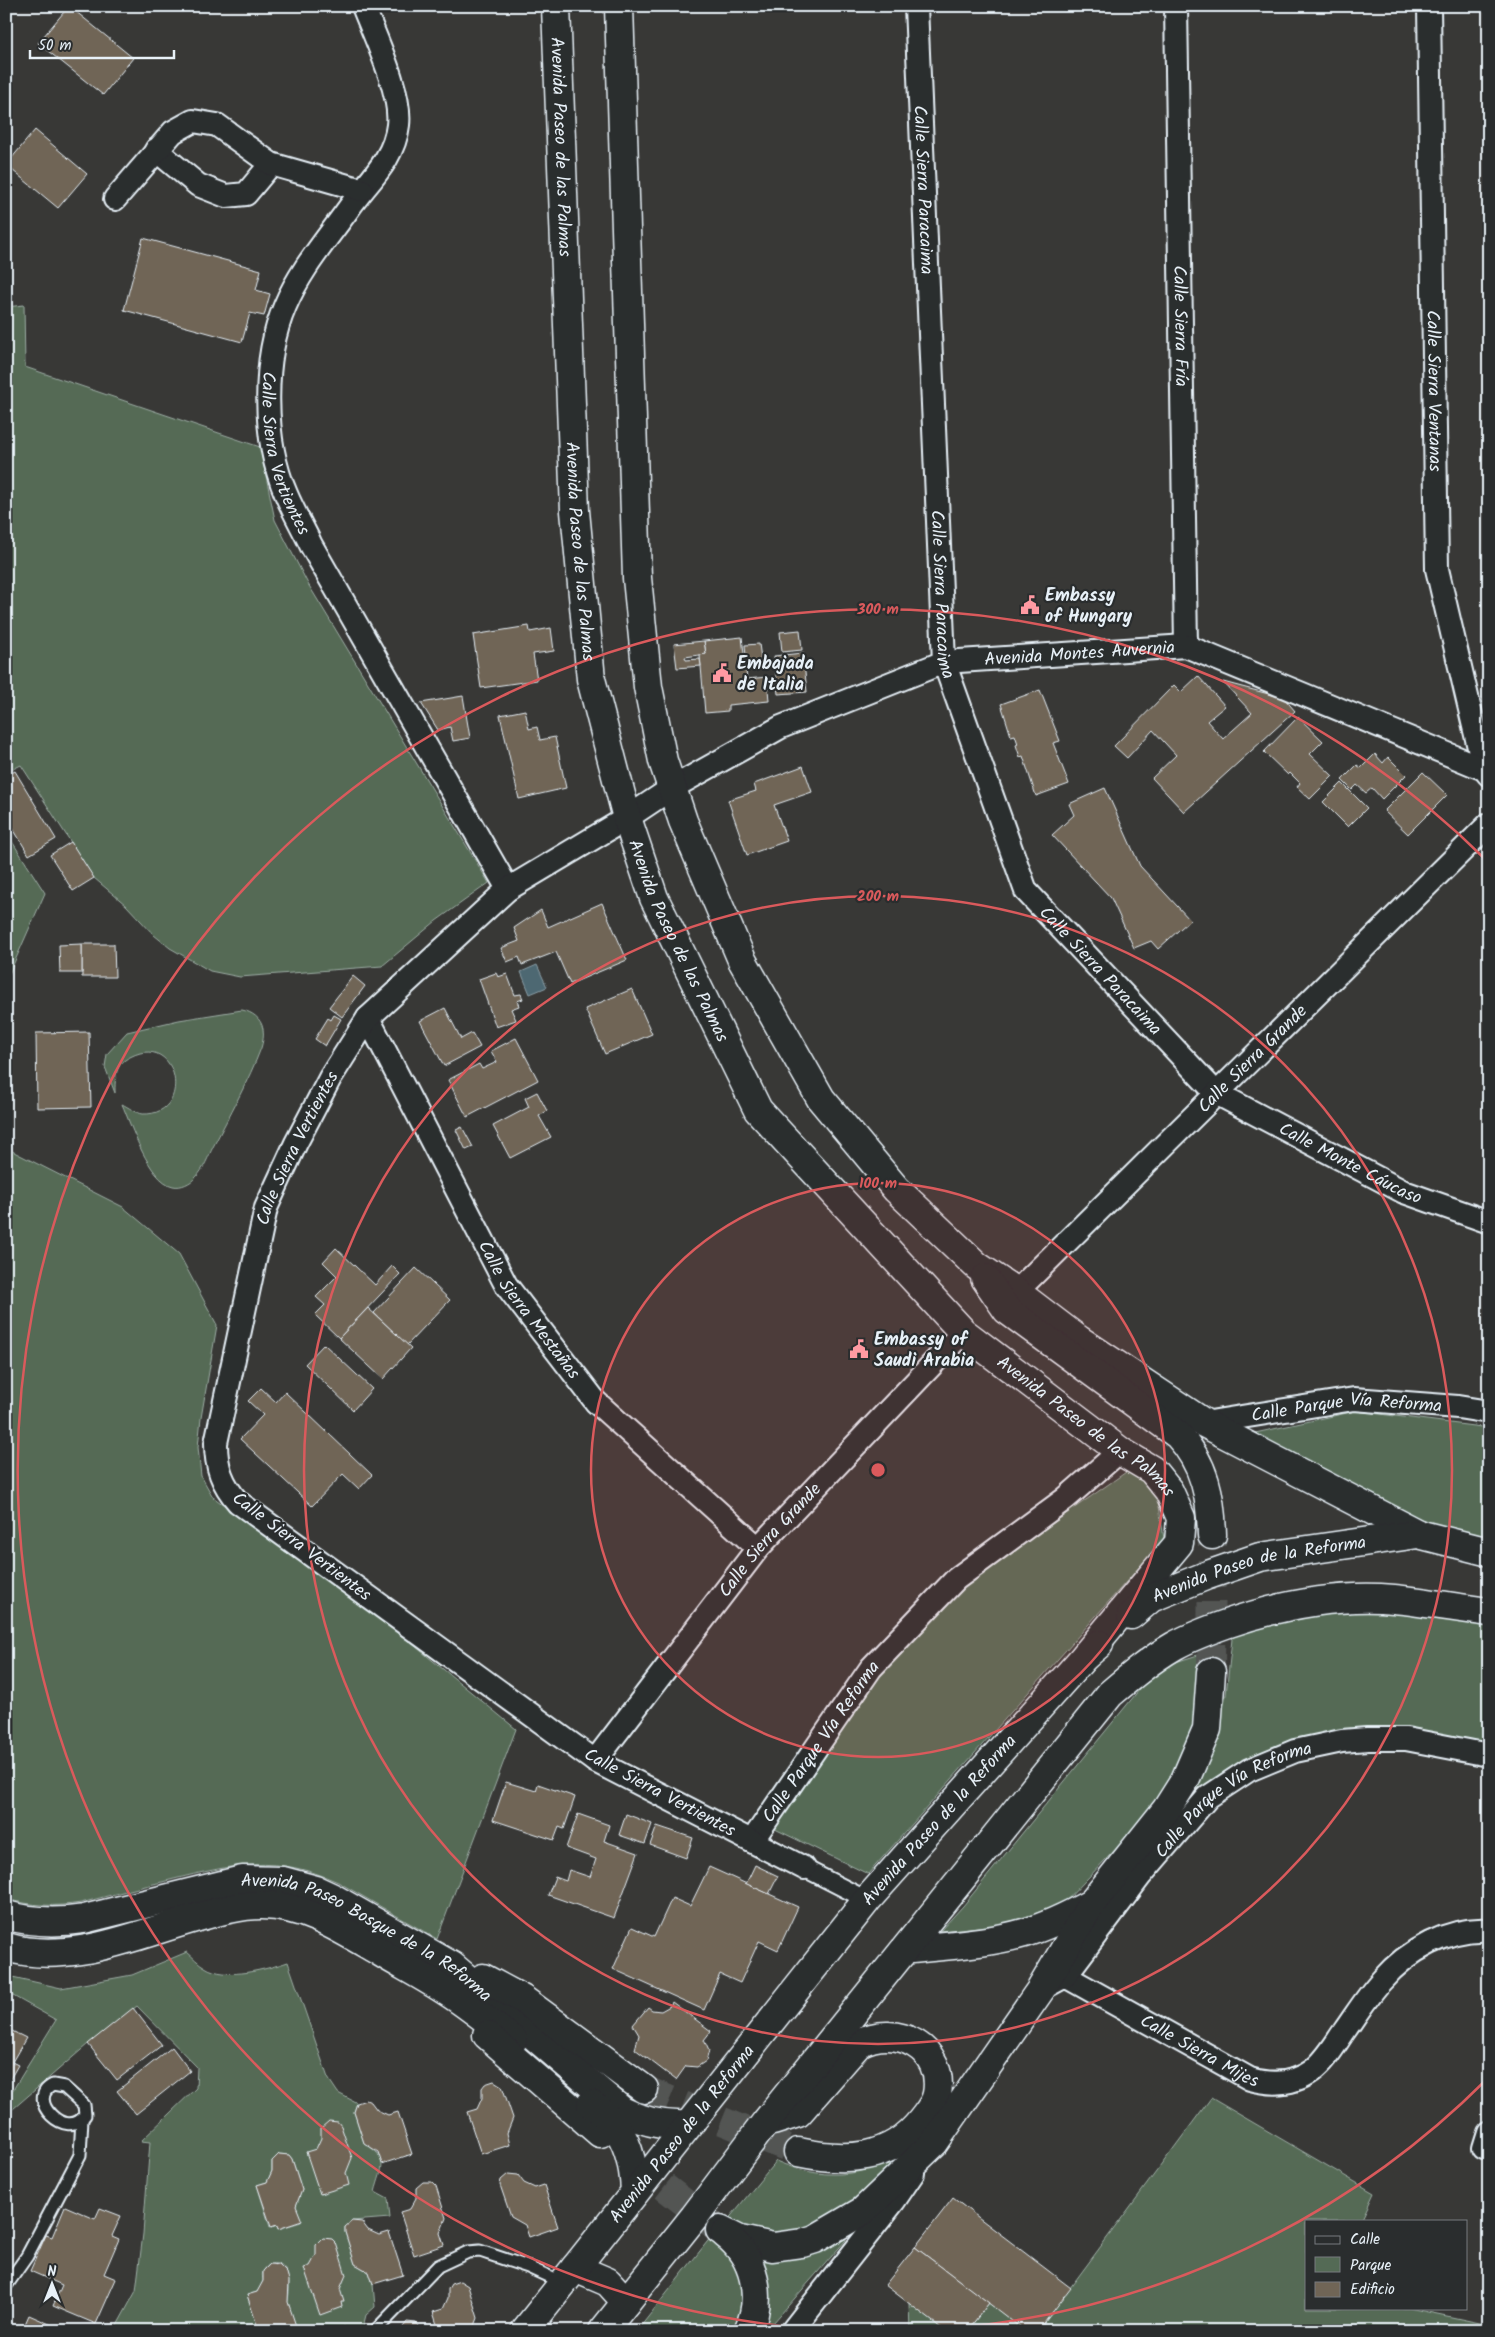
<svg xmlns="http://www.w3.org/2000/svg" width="1495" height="2337" viewBox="0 0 1495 2337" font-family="Kalam,sans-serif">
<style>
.green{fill:#546a55;stroke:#9eaea6;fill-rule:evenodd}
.water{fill:#4d6872;stroke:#8b9fa8}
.building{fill:#706556;stroke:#e8f1f8}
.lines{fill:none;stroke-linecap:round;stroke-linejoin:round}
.secondary-tunnel{stroke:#525453;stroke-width:28;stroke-dasharray:28 14;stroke-linecap:butt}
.service-casing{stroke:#e8f1f8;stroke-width:15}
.pedestrian-casing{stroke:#e8f1f8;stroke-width:20}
.minor-casing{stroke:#e8f1f8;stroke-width:26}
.secondary-casing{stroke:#e8f1f8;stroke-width:31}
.service{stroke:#2a2d2e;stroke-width:11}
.pedestrian{stroke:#2a2d2e;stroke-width:16}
.minor{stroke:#2a2d2e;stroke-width:22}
.secondary{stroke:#2a2d2e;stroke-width:28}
.ring{fill:none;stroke:#da5a5c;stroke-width:2.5}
.labels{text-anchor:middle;stroke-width:4.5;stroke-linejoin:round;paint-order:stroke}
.street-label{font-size:18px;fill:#e8f1f8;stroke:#2a2d2e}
.poi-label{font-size:18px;font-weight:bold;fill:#e8f1f8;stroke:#2a2d2e;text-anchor:start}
.centre{fill:#da5a5c;stroke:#2a2d2e;stroke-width:2.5}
.ring-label{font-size:15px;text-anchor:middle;font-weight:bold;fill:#da5a5c;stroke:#2a2d2e;stroke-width:4.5;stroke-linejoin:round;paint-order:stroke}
</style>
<rect width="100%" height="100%" fill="#383836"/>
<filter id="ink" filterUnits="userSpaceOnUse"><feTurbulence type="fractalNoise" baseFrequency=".02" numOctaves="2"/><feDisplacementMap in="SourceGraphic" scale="10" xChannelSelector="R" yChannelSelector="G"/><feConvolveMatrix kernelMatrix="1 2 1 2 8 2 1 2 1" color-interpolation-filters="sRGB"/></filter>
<g filter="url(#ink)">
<g class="green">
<polygon points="24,305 25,367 260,447 275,520 308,584 489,883 436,921 382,966 240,977 210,971 170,948 154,935 126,905 94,878 21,765 13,769 8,760 6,761 6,307"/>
<polygon points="6,832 45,893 6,981"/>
<path d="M242,1010C252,1012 261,1018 263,1029C264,1035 263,1042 261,1048C249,1080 229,1116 213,1147C208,1157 204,1169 196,1177C191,1183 181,1188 173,1186C149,1181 131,1125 122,1104C128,1107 136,1113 143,1114C194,1116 179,1031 130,1057C115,1064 115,1078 115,1093L105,1067L107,1054L127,1032L179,1020Z"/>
<path d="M6,1148L123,1207L179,1254L217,1325L201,1418L198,1447L201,1476L213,1497L410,1642L516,1729L437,1939L338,1882C275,1854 235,1864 170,1880C140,1887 111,1895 81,1903C55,1907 32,1906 6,1899Z"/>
<polygon points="1356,1411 1489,1428 1489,1541 1424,1525 1246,1435"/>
<polygon points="1129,1470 1157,1493 1164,1539 868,1874 775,1829 851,1708 958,1589"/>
<polygon points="1363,1606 1489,1623 1489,1748 1406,1732 1225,1777 1188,1802 1213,1750 1226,1695 1232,1639 1244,1627"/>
<polygon points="1204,1653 1196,1729 1154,1809 1064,1903 1020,1919 997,1925 940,1931 963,1906 1157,1668"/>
<path d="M187,1952C193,1957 198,1963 205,1967C226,1981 267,1969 288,1962L328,2078L338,2093L357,2103L354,2112L364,2143C390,2159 382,2166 375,2192L388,2199L390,2218L352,2221L345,2227V2232L355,2264L369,2272L373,2284L375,2307L366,2315L362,2331H349L344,2326L340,2331H280C285,2315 299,2273 278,2264C272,2262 267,2265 264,2270C261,2274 263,2277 263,2281C262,2284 259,2289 257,2292L247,2295L259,2331H114L136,2291L143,2234L150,2142L141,2141L196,2088L197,2067L137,2006L88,2044L6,2115V2101L56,2020L6,1992L8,1976L61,1988L132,1975ZM279,2154L289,2155L292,2159L302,2190L296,2206L301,2222L278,2229L277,2225L270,2227L257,2185L267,2182L272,2171V2161Z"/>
<polygon points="1211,2098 1374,2193 1361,2221 1306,2221 1306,2308 1409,2308 1489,2325 1489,2331 1038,2331"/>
<path d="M903,2151L905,2158L827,2225L776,2237L727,2221L776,2161C819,2180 864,2180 903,2151Z"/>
<polygon points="845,2234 846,2240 766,2331 758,2331 756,2257"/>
<polygon points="711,2237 737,2265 747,2299 736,2331 637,2331"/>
<polygon points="909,2303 945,2331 910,2331"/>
<polygon points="989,2303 1025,2331 967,2331"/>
</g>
<polygon class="water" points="537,965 547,987 530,994 521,972"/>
<g class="building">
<polygon points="69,6 133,58 103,95 38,43"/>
<polygon points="35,130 87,174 58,208 6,165"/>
<polygon points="143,238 261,270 256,290 270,294 264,316 250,313 242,342 124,310"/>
<polygon points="529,626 530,632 551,628 554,651 533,654 537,680 481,688 473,635"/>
<polygon points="800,630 802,650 782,652 780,632"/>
<polygon points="742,637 747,679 767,677 769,701 728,705 728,711 705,713 700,655 706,654 704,641"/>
<polygon points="704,641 706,654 685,657 686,660 700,659 701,666 677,668 674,644"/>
<polygon points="759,644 762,666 747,668 745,645"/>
<polygon points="803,653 807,692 778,694 774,656"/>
<polygon points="1198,676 1225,706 1207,721 1223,739 1252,713 1223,682 1284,698 1295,711 1184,812 1152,778 1176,755 1153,730 1127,758 1114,746 1174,685 1181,692"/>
<polygon points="1040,690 1060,741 1053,743 1069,784 1036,796 1023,756 1020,757 1016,745 1018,744 1015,735 1011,736 1001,704"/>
<polygon points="463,696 470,738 453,741 450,727 438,730 421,703"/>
<polygon points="525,710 529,729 537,727 540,740 555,737 566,788 519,799 500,715"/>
<polygon points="1298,717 1323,741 1310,754 1333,776 1310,799 1297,787 1300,783 1290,773 1288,775 1264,752"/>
<polygon points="1375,754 1383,763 1388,757 1406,775 1382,799 1372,788 1366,793 1357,785 1352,790 1342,780 1357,765 1361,768"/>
<polygon points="803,766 812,792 774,805 787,841 747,855 728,800 756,791 754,784"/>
<polygon points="15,771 56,839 29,855 6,817 6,776"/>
<polygon points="1423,772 1447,795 1408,834 1384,811"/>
<polygon points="1342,783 1367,808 1348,827 1323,802"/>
<polygon points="1105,788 1140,866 1190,920 1158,949 1151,941 1134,948 1111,898 1052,835 1074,815 1069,804"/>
<polygon points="71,842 94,878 73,891 50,855"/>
<polygon points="602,903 627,960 570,984 556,952 522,965 519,957 507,962 501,948 519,941 514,928 541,910 548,927"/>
<polygon points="82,944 114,944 115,977 82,977"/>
<polygon points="82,944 82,973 60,973 59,945"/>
<polygon points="496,973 498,977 507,974 515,995 521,994 523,999 517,1001 519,1006 511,1009 516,1020 496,1027 479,979"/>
<polygon points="353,976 365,986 342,1017 329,1007"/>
<polygon points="632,989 652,1034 605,1054 585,1009"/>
<polygon points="445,1008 461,1039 472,1033 480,1047 444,1066 420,1021"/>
<polygon points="334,1015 341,1019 325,1046 315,1039 328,1018 331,1020"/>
<polygon points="89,1032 91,1107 37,1108 36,1033"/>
<polygon points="516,1038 538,1080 467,1117 448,1080 479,1064 482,1069 497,1062 491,1051"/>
<polygon points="537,1092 547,1111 539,1116 551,1137 510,1158 493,1126 529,1107 525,1098"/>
<polygon points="462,1127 473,1147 466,1150 456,1130"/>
<polygon points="336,1248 375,1285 392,1266 400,1274 339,1338 315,1315 325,1305 316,1297 337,1276 323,1262"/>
<polygon points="416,1268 450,1300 407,1345 374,1313"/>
<polygon points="368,1308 411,1348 383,1379 339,1338"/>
<polygon points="324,1344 372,1389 353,1410 305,1364"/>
<polygon points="261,1388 276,1402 285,1392 372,1475 359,1489 343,1474 312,1506 240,1439 263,1415 248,1401"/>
<polygon points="506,1782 536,1791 538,1784 575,1797 564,1829 559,1827 554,1840 493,1820"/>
<polygon points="578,1814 609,1825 604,1841 638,1853 614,1918 548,1895 555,1877 566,1881 569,1870 590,1877 596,1859 566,1848"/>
<polygon points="626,1814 652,1824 645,1844 619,1835"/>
<polygon points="657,1826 693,1838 686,1858 650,1845"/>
<polygon points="755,1865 778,1876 769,1894 746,1884"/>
<polygon points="709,1867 798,1907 778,1950 759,1941 740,1983 720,1974 704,2010 613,1969 632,1927 654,1937 672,1898 690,1906"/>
<polygon points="672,2002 711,2031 704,2040 709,2051 706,2061 697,2067 686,2066 676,2080 635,2049 639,2035 633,2025 648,2007 652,2010 661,2011 670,2006"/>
<polygon points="133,2008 162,2045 117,2080 88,2044"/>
<polygon points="6,2028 26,2038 12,2062 18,2065 6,2086"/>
<polygon points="172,2047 190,2071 136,2114 117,2091"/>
<polygon points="494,2081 502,2086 513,2118 507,2133 510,2145 481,2154 467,2112 477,2109 482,2098 482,2088 485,2084"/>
<polygon points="366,2100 371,2102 377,2110 388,2115 398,2112 412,2154 382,2164 378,2152 364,2143 354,2112 357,2103"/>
<polygon points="329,2121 338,2122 341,2126 352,2158 346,2173 349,2185 320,2194 306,2152 316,2149 321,2138 321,2128"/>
<polygon points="279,2154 289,2155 292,2159 302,2190 296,2206 302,2221 278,2229 277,2225 271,2227 257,2185 267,2182 272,2171 272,2161"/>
<polygon points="508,2174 518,2175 524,2183 535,2188 544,2185 558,2227 529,2237 525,2225 511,2217 500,2185 501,2180"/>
<polygon points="423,2182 432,2182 436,2186 446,2218 440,2233 444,2245 414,2255 400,2212 410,2209 416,2198 416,2188"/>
<polygon points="953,2198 1071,2288 1038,2331 1025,2331 915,2247"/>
<polygon points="65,2206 95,2219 100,2208 121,2216 112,2236 119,2239 104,2274 116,2279 96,2324 53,2306 62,2285 30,2271 46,2235 52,2237"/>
<polygon points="352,2221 362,2222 368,2230 379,2235 389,2232 403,2275 373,2284 369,2272 355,2264 345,2232 345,2227"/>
<polygon points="323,2238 332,2239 336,2243 346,2275 340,2289 344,2302 341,2302 342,2307 320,2315 304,2268 310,2266 316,2255 316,2245"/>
<polygon points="915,2247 989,2303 967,2331 945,2331 885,2285"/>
<polygon points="270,2264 279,2265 287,2273 289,2281 288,2302 296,2326 280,2331 259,2331 247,2295 257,2292 263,2281 263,2271"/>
<polygon points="460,2281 468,2286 478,2318 473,2331 439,2331 433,2312 443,2309 448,2298 448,2289 451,2284"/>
<polygon points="29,2315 61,2329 60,2331 22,2331"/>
<polygon points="407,2322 416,2323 421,2331 400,2331"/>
<polygon points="6,2325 20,2331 6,2331"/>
<polygon points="901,2329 901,2331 862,2331 862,2330"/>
</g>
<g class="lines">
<g class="secondary-tunnel">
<polyline points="1211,1672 1212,1535"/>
<polyline points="644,2089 798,2152"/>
<polyline points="631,2161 720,2230"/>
</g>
<g class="service-casing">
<g id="service">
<path d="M53,2085L64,2087L84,2105L85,2115C67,2142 24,2099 53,2085Z"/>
<polyline points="6,2286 27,2256 80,2155 82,2119"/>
<polyline points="377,2329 438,2266 468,2252 480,2251 528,2267 563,2283"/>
</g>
</g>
<g class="pedestrian-casing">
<polyline id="pedestrian" points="804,1868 867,1900"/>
</g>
<g class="minor-casing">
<g id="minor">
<path id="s1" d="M363,6C375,37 402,93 398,125C394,160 368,181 349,208C327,239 300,270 285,306C262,359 263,441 286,494C293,511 303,528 311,545L508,889"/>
<path id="s2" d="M916,6L944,662L1026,891L1216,1093L1404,1192L1489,1222"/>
<path id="s3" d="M1176,6L1186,646"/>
<path id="s4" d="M1429,6L1437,569L1484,769"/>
<polyline points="156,150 198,185 226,196 246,194 271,164"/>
<polyline points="115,199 173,132 193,121 217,125 271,164 362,190"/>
<path id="s5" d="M368,1018L506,1285L596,1402L758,1548"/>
<path id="s6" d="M1016,1292L1489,824"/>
<path id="s7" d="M1204,1423L1354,1399L1458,1407L1489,1412"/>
<path id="s8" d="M595,1761L758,1548L963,1332"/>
<path id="s9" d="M752,1841L871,1668L956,1579L1065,1499L1120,1451"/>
<path id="s10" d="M804,1868L595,1761L238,1502C222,1484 216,1467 216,1443L266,1208L296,1143L330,1078L368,1018L508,889L627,818L672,788L781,727L944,662L1186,646L1484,769L1489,775"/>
<path id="s11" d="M1065,1976L1250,2079C1272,2085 1293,2085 1312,2071C1326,2061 1335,2044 1345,2030C1357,2013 1368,1995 1382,1980C1407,1951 1449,1927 1489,1930"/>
<path id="s12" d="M1041,1989L1065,1976L1141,1875L1208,1797L1249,1770L1295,1751L1342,1741L1367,1739H1406L1489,1755"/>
<polyline points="1484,2148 1489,2132"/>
<polyline points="792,2331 894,2201 913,2173"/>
</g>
</g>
<g class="secondary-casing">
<g id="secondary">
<path id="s13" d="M556,6L575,511L591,679L627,818L654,898L758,1110L963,1332L1120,1451L1152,1470L1169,1491L1181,1518L1179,1543L1085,1656"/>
<polyline points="619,6 637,578 648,687 663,761 683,821 742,960 821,1099 896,1189 977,1266 1016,1292 1079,1340 1204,1423 1418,1534"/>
<path d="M985,1278L1007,1310L1178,1435C1205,1464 1211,1497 1212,1535"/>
<path id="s14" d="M1131,1615L1151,1598L1208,1575L1260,1557L1418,1534L1489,1552"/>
<path id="s15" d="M6,1915C33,1923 57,1923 84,1919L242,1880L283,1881L316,1890L331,1897L452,1966L622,2111C643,2122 663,2126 687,2125"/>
<path d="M6,1947C70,1966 138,1934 198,1917C219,1911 240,1905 262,1905C305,1905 344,1931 380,1952C403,1966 427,1978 449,1993C471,2007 492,2025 513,2040"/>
<path d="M905,1950C945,1945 986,1944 1024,1933C1048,1926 1070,1915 1092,1903"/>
<polyline points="483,1978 522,1999 644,2089"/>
<polyline points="487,2035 600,2133"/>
<path d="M591,2104C598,2109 606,2115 612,2122C629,2141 634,2167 635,2192"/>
<path d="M773,2121L798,2113L859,2043C897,2023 945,2048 937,2094C935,2105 928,2112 922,2120C890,2161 845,2162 798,2152"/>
<polyline points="720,2230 740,2240 773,2247 802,2243 815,2239 863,2211 934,2143 1041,1989 1092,1903 1166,1810 1185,1780 1207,1729 1211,1672"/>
<path d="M725,2234C755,2257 764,2297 748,2331"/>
<polyline points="575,2268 608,2282 626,2302"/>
<path id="s16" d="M525,2331L867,1900L1085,1656L1099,1644"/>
<path d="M603,2331L694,2217L765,2123L1110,1694C1130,1677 1150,1660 1174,1646C1190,1637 1209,1630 1226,1624C1281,1605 1336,1594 1394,1599C1426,1602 1457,1608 1489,1612"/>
</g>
</g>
<use href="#service" class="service"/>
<use href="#pedestrian" class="pedestrian"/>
<use href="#minor" class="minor"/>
<use href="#secondary" class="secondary"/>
</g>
</g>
<circle cx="878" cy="1470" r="287" fill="#da5a5c" fill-opacity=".12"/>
<g class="ring">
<circle cx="878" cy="1470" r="287"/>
<circle cx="878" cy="1470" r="574"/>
<path d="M1487 2079A861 861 0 0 1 901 2331M855 2331A861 861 0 1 1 1487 861"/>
</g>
<defs>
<g id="civic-bare" transform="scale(1.5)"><path d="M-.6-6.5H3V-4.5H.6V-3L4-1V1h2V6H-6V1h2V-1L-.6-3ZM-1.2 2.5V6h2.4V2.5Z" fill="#ff9aa2" stroke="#2a2d2e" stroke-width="2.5" paint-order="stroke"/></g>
</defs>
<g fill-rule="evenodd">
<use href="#civic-bare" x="1030" y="605"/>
<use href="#civic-bare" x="722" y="673"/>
<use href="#civic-bare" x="859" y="1349"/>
</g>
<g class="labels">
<g class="street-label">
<text dy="6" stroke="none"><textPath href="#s13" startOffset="141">Avenida Paseo de las Palmas</textPath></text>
<text dy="6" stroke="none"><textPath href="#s2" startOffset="184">Calle Sierra Paracaima</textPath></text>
<text dy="6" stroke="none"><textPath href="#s3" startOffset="320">Calle Sierra Fría</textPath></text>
<text dy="6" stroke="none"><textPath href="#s4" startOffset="385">Calle Sierra Ventanas</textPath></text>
<text dy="6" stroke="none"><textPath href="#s1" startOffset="492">Calle Sierra Vertientes</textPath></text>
<text dy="6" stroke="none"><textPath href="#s13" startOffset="546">Avenida Paseo de las Palmas</textPath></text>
<text dy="6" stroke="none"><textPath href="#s2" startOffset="589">Calle Sierra Paracaima</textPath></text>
<text dy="6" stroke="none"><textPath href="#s10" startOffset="2016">Avenida Montes Auvernia</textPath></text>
<text dy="6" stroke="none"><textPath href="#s13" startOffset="951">Avenida Paseo de las Palmas</textPath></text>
<text dy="6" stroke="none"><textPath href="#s2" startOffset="1009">Calle Sierra Paracaima</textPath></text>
<text dy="6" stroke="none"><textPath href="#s6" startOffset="332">Calle Sierra Grande</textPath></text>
<text dy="6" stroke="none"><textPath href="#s10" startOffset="1048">Calle Sierra Vertientes</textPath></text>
<text dy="6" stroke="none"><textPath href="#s2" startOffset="1329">Calle Monte Cáucaso</textPath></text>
<text dy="6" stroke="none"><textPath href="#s5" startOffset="334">Calle Sierra Mestañas</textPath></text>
<text dy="6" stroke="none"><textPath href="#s7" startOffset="144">Calle Parque Vía Reforma</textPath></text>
<text dy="6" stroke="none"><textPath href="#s13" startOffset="1596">Avenida Paseo de las Palmas</textPath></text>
<text dy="6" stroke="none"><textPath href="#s8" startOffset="282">Calle Sierra Grande</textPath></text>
<text transform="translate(302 1546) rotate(37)" y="6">Calle Sierra Vertientes</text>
<text dy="6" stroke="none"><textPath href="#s14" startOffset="139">Avenida Paseo de la Reforma</textPath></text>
<text dy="6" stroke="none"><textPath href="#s9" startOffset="121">Calle Parque Vía Reforma</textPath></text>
<text transform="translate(660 1792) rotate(28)" y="6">Calle Sierra Vertientes</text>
<text dy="6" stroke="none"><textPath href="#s12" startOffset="276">Calle Parque Vía Reforma</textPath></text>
<text dy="6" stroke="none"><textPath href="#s16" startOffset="658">Avenida Paseo de la Reforma</textPath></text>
<text dy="6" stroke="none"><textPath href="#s15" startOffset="381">Avenida Paseo Bosque de la Reforma</textPath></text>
<text dy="6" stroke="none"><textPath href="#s11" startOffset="154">Calle Sierra Mijes</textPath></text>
<text dy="6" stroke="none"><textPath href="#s16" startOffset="252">Avenida Paseo de la Reforma</textPath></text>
</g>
<g class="poi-label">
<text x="1045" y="601">Embassy<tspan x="1045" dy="21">of Hungary</tspan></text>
<text x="737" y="669">Embajada<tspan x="737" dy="21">de Italia</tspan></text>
<text x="874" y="1345">Embassy of<tspan x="874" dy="21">Saudi Arabia</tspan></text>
</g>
</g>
<circle cx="878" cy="1470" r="8" class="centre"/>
<g class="ring-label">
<text x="878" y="614">300 m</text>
<text x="878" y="901">200 m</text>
<text x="878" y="1188">100 m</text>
</g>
<rect width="1495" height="2337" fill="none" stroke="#2a2d2e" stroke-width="25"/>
<rect x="12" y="12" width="1470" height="2312" fill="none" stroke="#e8f1f8" stroke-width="2" filter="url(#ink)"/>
<rect x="1305" y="2220" width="162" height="90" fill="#2a2d2e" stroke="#767b7f"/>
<rect x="1315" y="2236" width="25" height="8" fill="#2a2d2e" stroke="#767b7f"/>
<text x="1350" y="2244" font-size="15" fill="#e8f1f8">Calle</text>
<rect x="1315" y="2257" width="25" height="15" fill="#546a55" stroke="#767b7f"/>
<text x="1350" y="2270" font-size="15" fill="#e8f1f8">Parque</text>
<rect x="1315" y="2282" width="25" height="15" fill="#706556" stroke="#767b7f"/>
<text x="1350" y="2294" font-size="15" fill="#e8f1f8">Edificio</text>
<g transform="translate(52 2284)" stroke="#2a2d2e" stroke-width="4" paint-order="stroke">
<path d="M0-4L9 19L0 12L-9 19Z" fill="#e8f1f8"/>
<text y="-8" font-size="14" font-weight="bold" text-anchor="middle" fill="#e8f1f8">N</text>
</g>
<path d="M30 50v8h144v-8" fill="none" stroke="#e8f1f8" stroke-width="2.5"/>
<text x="38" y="50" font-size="15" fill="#e8f1f8" stroke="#2a2d2e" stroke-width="4" paint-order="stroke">50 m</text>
</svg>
